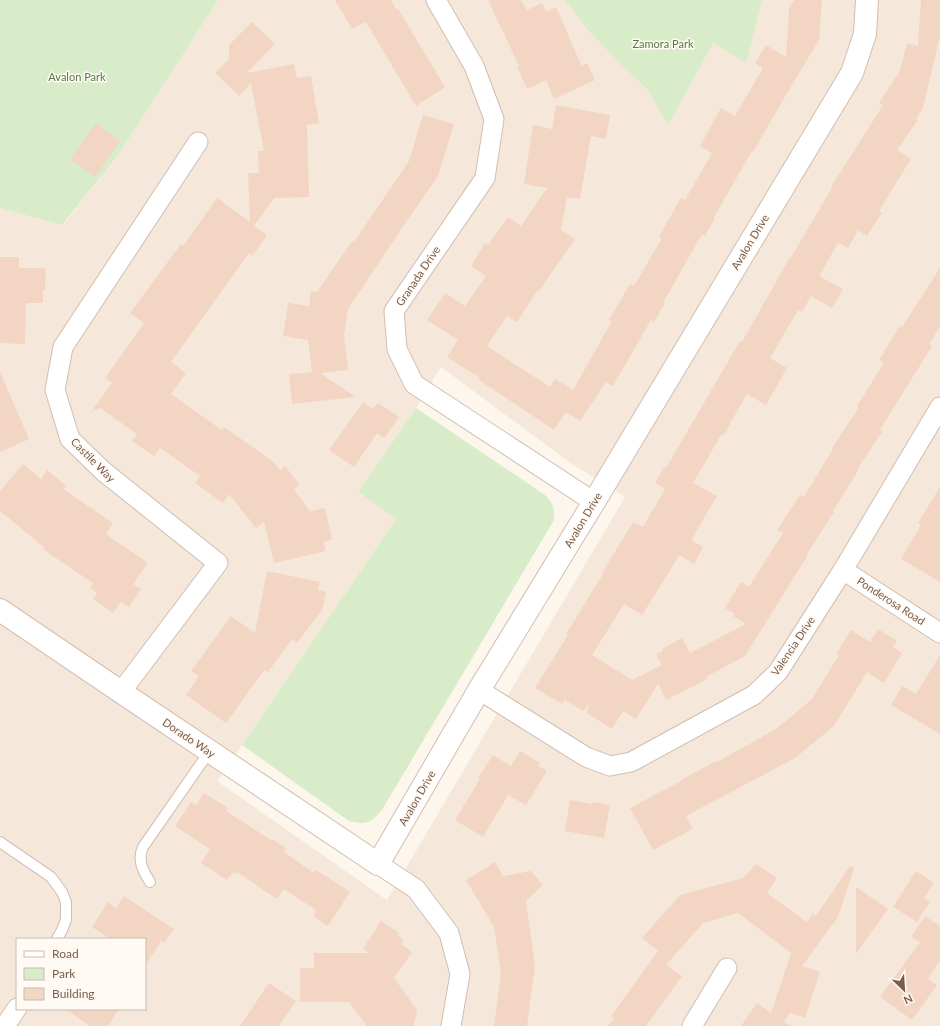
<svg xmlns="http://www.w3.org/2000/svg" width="940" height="1026" viewBox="0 0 940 1026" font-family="Lato,sans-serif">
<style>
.residential{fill:#f5e8da;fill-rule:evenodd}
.green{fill:#d8ecc9}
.building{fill:#f3d5c3}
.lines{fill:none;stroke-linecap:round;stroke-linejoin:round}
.service-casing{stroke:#d1beb0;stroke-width:12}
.minor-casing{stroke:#d1beb0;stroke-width:21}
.tertiary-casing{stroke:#d1beb0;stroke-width:24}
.service{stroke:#fff;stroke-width:10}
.minor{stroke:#fff;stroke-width:19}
.tertiary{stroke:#fff;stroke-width:22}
.labels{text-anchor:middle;stroke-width:3;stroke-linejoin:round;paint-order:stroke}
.park-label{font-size:11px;fill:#537a41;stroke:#fffaf3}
.street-label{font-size:11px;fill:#7a5c4d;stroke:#fffaf3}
</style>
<rect width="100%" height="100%" fill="#fdf6ec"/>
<path class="residential" d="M218,0H940V1026H0V208L63,225L119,154ZM441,367L569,462L625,497L387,900L217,781L242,745L396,519L358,492L416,408ZM17,939H145V1009H17Z"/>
<g class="green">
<polygon points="0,0 218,0 119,154 62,225 0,208"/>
<polygon points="565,0 762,0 746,63 713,43 668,125 647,89 625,68 588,30"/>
<path d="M416,408L545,495C554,505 554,507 554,520L382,810C370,824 367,825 349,821L242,745L396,519L358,492Z"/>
</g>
<g class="building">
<polygon points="335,0 391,0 396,9 398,9 445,87 416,106 366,22 352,29"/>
<polygon points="488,0 521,0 527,10 542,3 546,12 556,7 569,36 568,36 582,66 587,63 595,80 554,99 546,80 527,89 517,67 519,66"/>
<polygon points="794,0 822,0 819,40 783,100 753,152 752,151 714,217 715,218 705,236 702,234 663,303 665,303 654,322 651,320 613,386 606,382 580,421 566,412 554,430 479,380 480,378 447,357 458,340 427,320 445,293 465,306 486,276 471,266 485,243 488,245 508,217 521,226 547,188 524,184 533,125 552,129 556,105 610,115 606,139 591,136 580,199 567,197 561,230 575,239 539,291 538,290 517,322 507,316 487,346 550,387 555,379 573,390 612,321 609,320 630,284 634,286 662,238 659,236 681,198 685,200 712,153 700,146 721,108 735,116 763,68 755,63 766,45 786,57 789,8"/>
<polygon points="921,0 940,0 940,36 923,108 916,119 918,120 897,150 911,159 879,211 882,213 867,236 858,230 848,248 838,243 819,276 843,289 832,308 811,296 802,312 798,310 770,358 787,368 766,405 747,394 723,436 721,435 693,483 717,496 691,540 703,547 694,564 679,555 668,574 642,615 624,604 592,655 632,680 662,665 656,654 663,651 662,649 682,638 690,653 746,624 733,616 735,614 725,608 741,582 749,587 783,533 777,530 800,495 804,497 833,449 832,448 859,407 857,406 884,363 879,360 900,326 902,327 940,268 940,327 929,344 932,346 880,430 882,432 858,468 859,469 833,511 834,512 807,554 808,555 745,656 706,677 708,679 666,700 658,684 636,719 623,711 612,729 587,713 589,703 584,711 565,700 562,704 535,688 568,635 566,634 603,574 602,573 633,522 643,527 665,489 655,483 664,467 666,468 740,341 742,342 789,259 790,259 832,188 831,187 883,105 879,103 900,71 907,43 918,46"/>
<polygon points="252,22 275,44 247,73 294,64 297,78 311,76 319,123 307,125 309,197 274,198 254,226 267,235 253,255 249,253 171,362 186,373 171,394 222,430 224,427 274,462 280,470 285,466 300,485 294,489 310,511 325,508 332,540 323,542 326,551 274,563 264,522 256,528 229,494 223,503 195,483 200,476 160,448 154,456 132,441 137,434 100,408 91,412 112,383 105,378 144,323 130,313 181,244 183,246 217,198 250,222 248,173 259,173 258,151 264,151 251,83 239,96 215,73 229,59 229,45"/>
<polygon points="423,115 454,124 438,176 402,228 348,309 344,335 348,370 320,373 356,397 292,404 289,374 312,372 308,340 283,336 288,303 309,306 311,291 317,292 352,241 354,242 409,161"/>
<polygon points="96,123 120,141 95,177 70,159"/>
<polygon points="0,257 19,257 19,268 46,268 45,290 43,290 43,303 26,303 25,344 0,343"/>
<polygon points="0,372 29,439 0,452"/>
<polygon points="363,402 373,409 378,403 399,417 384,438 377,433 354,467 329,450"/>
<polygon points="23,464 41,479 47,470 66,486 63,489 113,523 106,534 148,563 133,584 141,589 129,607 121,601 113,613 93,599 97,593 90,588 93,583 44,550 45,548 0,511 0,491"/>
<polygon points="940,487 940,582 901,559 921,525 918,523"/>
<polygon points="267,571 320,582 318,590 326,592 322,610 297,643 292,639 268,672 264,670 226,723 186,695 199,676 191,671 231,616 255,633"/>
<polygon points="878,629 897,641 893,647 902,653 884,683 867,672 834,726 795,758 686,816 693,829 653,850 630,808 681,781 681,780 716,761 717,762 776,729 812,699 839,655 836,654 851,630 870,642"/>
<polygon points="940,655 940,734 891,705 902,686 916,694"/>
<polygon points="520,751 540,763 538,766 547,771 526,805 508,795 483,837 455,820 480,779 478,778 493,755 511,766"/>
<polygon points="204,793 228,808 226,811 271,840 272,839 286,848 284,852 314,873 316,870 350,892 328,926 313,916 316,910 284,889 277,899 237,872 236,874 233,872 227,880 201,863 210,849 175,826 191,802 196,805"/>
<polygon points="570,800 592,804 593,802 610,805 604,838 565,831"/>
<polygon points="495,862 503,876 531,871 543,885 526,901 535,966 527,1026 494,1026 501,972 494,927 466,880"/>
<polygon points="756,864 777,878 767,893 807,922 813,913 816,916 850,866 854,868 838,917 802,966 820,972 805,1018 790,1013 784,1022 791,1026 741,1026 757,1003 771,1013 791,953 738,913 703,923 666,965 682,976 646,1026 608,1026 614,1018 611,1016 658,951 642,938 680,895 743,878"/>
<polygon points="916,871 934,883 924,898 930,902 917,922 893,907"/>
<polygon points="856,887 888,909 856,954"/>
<polygon points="124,896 174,929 164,943 161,941 145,966 145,939 110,939 92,927 108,902 116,908"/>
<polygon points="925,916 940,926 940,960 928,979 937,985 912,1020 880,997 920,942 911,937"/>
<polygon points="381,921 399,933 397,935 404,940 401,944 412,952 394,978 417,1010 414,1026 367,1026 349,1002 300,1002 300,968 314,968 314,953 370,953 363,949"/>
<polygon points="269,983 296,1001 279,1026 240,1026"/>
<polygon points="65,1009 119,1009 108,1026 90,1026"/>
</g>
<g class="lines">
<g class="service-casing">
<g id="service">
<polyline points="0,842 51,877 62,892 66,902 66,920 62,930 57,939"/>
<path d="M150,882C143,871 137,860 143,847L209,752"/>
</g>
</g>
<g class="minor-casing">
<g id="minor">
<polyline points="436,0 474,66 494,119 485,178 394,311 397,349 414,384 594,502"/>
<polyline points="843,570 940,633"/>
<polyline points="479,690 586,757 610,766 631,762 754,695 778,672 843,570 940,407"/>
<polyline points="121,692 218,563 103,471 70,439 55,390 63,347 198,142"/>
<polyline points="378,864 416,889 449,933 460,974 451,1026"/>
<polyline points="5,1026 17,1008"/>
<polyline points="692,1026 727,968"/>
</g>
</g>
<g class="tertiary-casing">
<polyline id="tertiary" points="0,610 121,692 378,864 479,690 594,502 852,73 865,34 867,0"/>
</g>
<use href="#service" class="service"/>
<use href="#minor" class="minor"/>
<use href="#tertiary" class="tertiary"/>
</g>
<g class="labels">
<g class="park-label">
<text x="663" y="48">Zamora Park</text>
<text x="77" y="81">Avalon Park</text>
</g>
<g class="street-label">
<text transform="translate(750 242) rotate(-59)" y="4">Avalon Drive</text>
<text transform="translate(418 276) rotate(-56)" y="4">Granada Drive</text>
<text transform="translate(93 460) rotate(45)" y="4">Castile Way</text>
<text transform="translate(583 520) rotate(-59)" y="4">Avalon Drive</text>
<text transform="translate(891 601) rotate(33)" y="4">Ponderosa Road</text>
<text transform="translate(793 646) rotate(-56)" y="4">Valencia Drive</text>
<text transform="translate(189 738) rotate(34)" y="4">Dorado Way</text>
<text transform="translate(417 798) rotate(-60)" y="4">Avalon Drive</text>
</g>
</g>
<rect x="16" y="938" width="130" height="72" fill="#fffaf3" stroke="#cabbb1"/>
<rect x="24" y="951" width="20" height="6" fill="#ffffff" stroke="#cabbb1"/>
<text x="52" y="958" font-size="12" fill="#7a5c4d">Road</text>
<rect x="24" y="968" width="20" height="12" fill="#d8ecc9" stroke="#cabbb1"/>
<text x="52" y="978" font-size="12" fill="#7a5c4d">Park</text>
<rect x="24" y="988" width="20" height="12" fill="#f3d5c3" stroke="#cabbb1"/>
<text x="52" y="998" font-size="12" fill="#7a5c4d">Building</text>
<g transform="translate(904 990) rotate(155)" stroke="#fffaf3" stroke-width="3" paint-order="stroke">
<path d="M0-3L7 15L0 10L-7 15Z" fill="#7a5c4d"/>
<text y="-6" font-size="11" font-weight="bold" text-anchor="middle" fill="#7a5c4d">N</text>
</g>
</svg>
